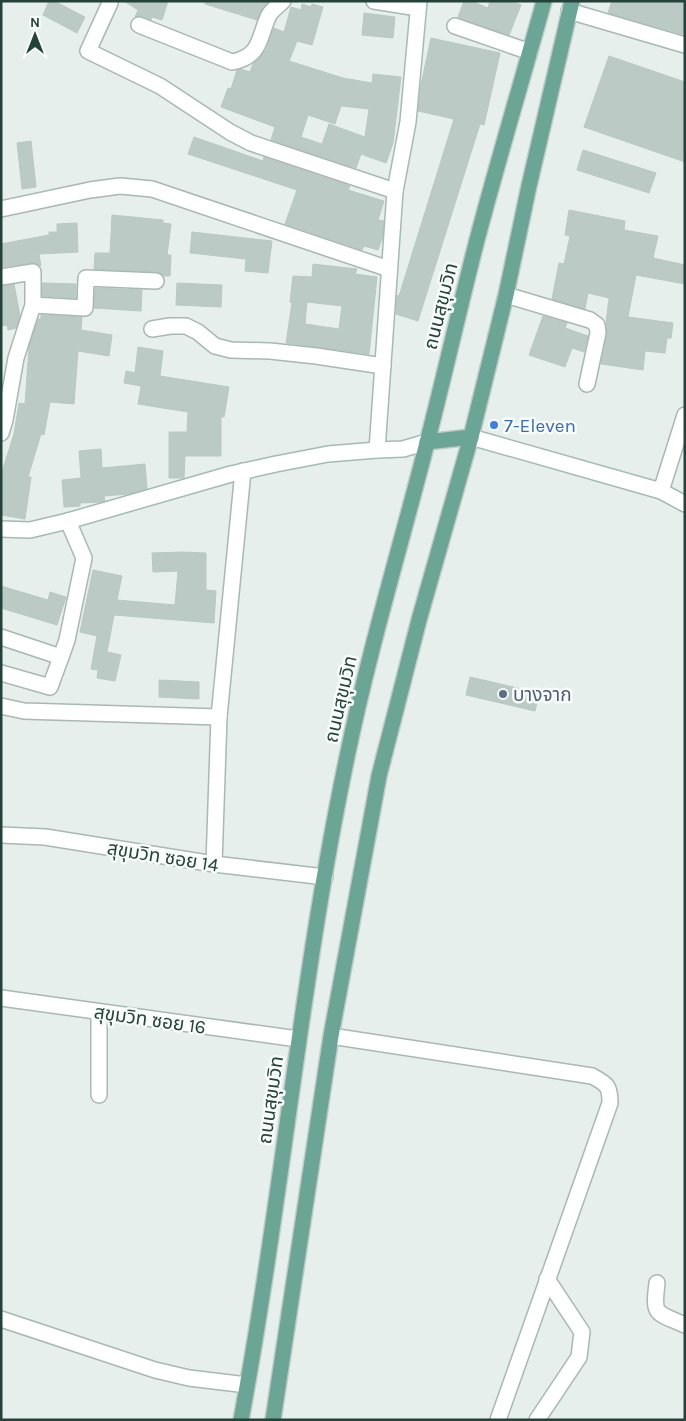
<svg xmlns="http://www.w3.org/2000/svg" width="686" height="1421" viewBox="0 0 686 1421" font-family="Karla,'Noto Sans Thai',sans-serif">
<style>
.building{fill:#bbcac4;stroke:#b8c9c2;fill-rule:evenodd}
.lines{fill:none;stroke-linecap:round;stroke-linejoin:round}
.street-casing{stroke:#a8b8b2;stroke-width:18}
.secondary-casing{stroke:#a4bbb3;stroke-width:18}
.primary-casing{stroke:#c2cac8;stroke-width:18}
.street{stroke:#fff;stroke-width:15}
.secondary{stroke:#fff;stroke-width:15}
.primary{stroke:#6aa596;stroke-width:15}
.shop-dot{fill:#3f7fe0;stroke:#f7fbf9;stroke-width:2}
.service-dot{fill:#5c6f8a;stroke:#f7fbf9;stroke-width:2}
.labels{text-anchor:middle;stroke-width:5;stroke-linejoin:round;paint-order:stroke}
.street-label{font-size:19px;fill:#24423a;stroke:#f7fbf9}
.shop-label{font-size:19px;fill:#366cbe;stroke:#f7fbf9;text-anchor:start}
.service-label{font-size:19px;fill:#4e5e75;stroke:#f7fbf9;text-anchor:start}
</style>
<rect width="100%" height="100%" fill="#e6efeb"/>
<g class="building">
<polygon points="49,1 54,1 85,17 77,33 43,15"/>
<polygon points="124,1 168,1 162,20 152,17 151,20 142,16 135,17 138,10"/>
<polygon points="205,1 269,1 261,10 257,20 205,4"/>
<polygon points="464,1 471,1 488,8 490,1 511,1 521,5 509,35 458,17"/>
<polygon points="612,1 685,1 685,35 608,13"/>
<path d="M302,4L311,7L312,4L323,7L312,45L297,41L289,61L343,78L372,83L373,74L401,77L393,143L386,163L361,154L356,168L271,140L275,127L221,107L228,88L231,89L237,70L241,69L250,72L253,64L266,50L274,28L284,32L291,7L301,10ZM341,106L369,109L365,137L329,124L322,144L301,137L308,115L335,124Z"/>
<polygon points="364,13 395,17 393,38 362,35"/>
<polygon points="431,38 500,53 484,125 480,124 418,321 396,314 397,295 399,296 454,119 418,111 421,85"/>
<polygon points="609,56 685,82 685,162 584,127"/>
<polygon points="194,137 263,161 264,157 350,186 348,190 384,201 378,220 384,221 383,236 378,250 364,246 362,250 285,224 297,190 188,154"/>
<polygon points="31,141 36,187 22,189 17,143"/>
<polygon points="583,150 656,173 649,193 577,170"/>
<polygon points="569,210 625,221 624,230 658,236 653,258 685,265 685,284 636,275 628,317 673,323 671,338 667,338 665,353 645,351 643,370 601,364 607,335 606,323 609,298 588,293 585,309 552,299 559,263 564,264 570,236 565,235"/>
<polygon points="112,215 163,220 163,223 171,224 167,255 171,255 170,276 164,276 156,272 94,269 95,253 110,253"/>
<polygon points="77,223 78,252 39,254 41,266 32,263 1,267 1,244 49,235 49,232 57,232 57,224"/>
<polygon points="192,232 272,241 268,273 245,271 246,259 190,253"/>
<path d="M313,264L357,269L355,274L377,277L369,354L286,343L292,303L290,302L293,276L312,277ZM307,302L342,306L339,329L305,324Z"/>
<polygon points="42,283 76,284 76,298 42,296"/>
<polygon points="177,283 222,285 221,307 176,305"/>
<polygon points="14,284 20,316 16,328 8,330 7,325 1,326 1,286"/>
<polygon points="95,288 142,290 141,311 94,308"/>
<polygon points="41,315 82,317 81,330 112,335 109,356 78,351 74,404 50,402 44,435 41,434 28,477 31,477 25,519 1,515 1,475 14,434 19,403 25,404 29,348 38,319 41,319"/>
<polygon points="543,316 567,323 565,328 588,336 584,352 572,348 565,367 529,355"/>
<polygon points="138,347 163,351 160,376 229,387 224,417 221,417 221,456 185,456 184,478 169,478 169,432 187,432 188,412 138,404 141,386 124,383 126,371 135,373"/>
<polygon points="101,449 102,468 145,464 147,489 129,494 104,496 105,501 102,502 80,503 80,506 64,507 62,480 81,478 79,451"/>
<polygon points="183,552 206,553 206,590 216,591 214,623 114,615 107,652 121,655 115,681 97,678 98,670 91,669 97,636 80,632 93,570 122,576 117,600 175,605 178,571 153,572 152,553"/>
<polygon points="1,586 48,600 50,592 66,597 57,625 1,608"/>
<polygon points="470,677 539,693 535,711 466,695"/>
<polygon points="159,680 199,682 199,699 159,697"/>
</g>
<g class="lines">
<g class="street-casing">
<g id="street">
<polyline points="374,1 418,8"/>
<polyline points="110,3 88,51 160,86 230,132 251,143 395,191"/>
<polyline points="569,11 685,45"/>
<path d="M139,25L232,62C262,56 258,38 269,15C272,10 279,5 283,1"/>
<polyline points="455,26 530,52"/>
<polyline points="1,209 90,190 120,186 152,189 389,269"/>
<polyline points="1,277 33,272 33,305 16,358 5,420 1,433"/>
<polyline points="506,295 590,320 597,325 598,333 587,384"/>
<polyline points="33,305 85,308 86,278 156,281"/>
<polyline points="152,329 170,326 186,326 198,332 215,346 231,350 270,351 316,356 383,366"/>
<polyline points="661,491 685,415"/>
<polyline points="1,637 61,657 67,640 84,558 68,521"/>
<polyline points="1,673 50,687 61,657"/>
<polyline points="1,706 24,711 219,717"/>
<polyline points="1,835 45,837 214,864 325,877"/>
<polyline points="214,864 219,717 243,471"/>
<polyline points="1,998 298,1039"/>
<polyline points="99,1012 99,1095"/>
<path d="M331,1036L592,1076C607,1084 610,1086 610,1103L498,1420"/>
<path d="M657,1283C653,1316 655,1312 685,1325"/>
<polyline points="1,1319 155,1370 189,1378 247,1385"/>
<polyline points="537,1420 579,1357 582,1332 547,1279"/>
</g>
</g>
<g class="secondary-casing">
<g id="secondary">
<polyline points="471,437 661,491 685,504"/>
<polyline points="377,450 395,191 408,122 419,1"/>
<polyline points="1,529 30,530 68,521 231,474 276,464 328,454 377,450 403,449 427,442"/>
</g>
</g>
<g class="primary-casing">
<g id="primary">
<polyline points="427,442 471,437"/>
<path d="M241,1420C282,1200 301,976 347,757C369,650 401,545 428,439C445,373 460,306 477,240C498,160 522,81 544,1"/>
<polyline points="273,1420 331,1036 379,776 419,620 471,437 506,295 529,186 572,1"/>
</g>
</g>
<use href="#street" class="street"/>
<use href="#secondary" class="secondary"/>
<use href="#primary" class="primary"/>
</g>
<circle class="shop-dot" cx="494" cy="425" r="5"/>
<circle class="service-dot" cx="503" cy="694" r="5"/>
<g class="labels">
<g class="street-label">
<text transform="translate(440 306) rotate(-76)" y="7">ถนนสุขุมวิท</text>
<text transform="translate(340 699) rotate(-77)" y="7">ถนนสุขุมวิท</text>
<text transform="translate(163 856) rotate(9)" y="7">สุขุมวิท ซอย 14</text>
<text transform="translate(150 1019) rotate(8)" y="7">สุขุมวิท ซอย 16</text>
<text transform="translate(270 1100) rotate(-82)" y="7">ถนนสุขุมวิท</text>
</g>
<g class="shop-label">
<text x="504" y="432">7-Eleven</text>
</g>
<g class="service-label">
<text x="513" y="701">บางจาก</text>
</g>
</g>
<rect width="686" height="1421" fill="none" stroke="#24423a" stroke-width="5"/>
<g transform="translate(35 35)" stroke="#f7fbf9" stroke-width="4" paint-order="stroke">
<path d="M0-4L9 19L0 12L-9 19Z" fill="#24423a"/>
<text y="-8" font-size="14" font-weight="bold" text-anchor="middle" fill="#24423a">N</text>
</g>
</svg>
